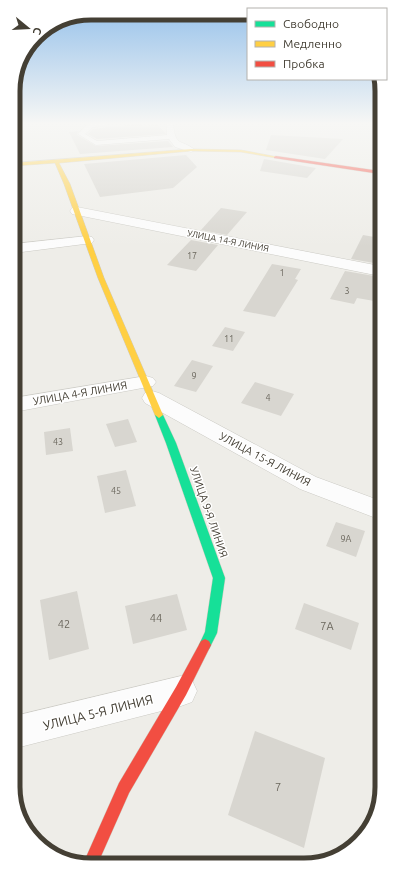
<svg xmlns="http://www.w3.org/2000/svg" width="395" height="878" viewBox="0 0 395 878" font-family="Ubuntu,sans-serif">
<style>
.building{fill:#d8d6d0}
.lines{fill:none;stroke-linecap:round;stroke-linejoin:round}
.lane-casing{stroke:#cccbc5;stroke-width:1}
.street-casing{stroke:#cccbc5;stroke-width:1}
.fast-casing{stroke:#cecbbf;stroke-width:1}
.slow-casing{stroke:#cecbbf;stroke-width:1}
.jam-casing{stroke:#cecbbf;stroke-width:1}
.lane{fill:#fcfcfc;fill-rule:evenodd}
.street{fill:#fcfcfc;fill-rule:evenodd}
.fast{fill:#16e098;fill-rule:evenodd}
.slow{fill:#ffcf43;fill-rule:evenodd}
.jam{fill:#f24e42;fill-rule:evenodd}
.labels{text-anchor:middle;stroke-width:3;stroke-linejoin:round;paint-order:stroke}
.far-street-label{font-size:9px;fill:#443f34;stroke:#fff}
.number-label{font-size:9px;fill:#6a665c}
.street-label{font-size:11px;fill:#443f34;stroke:#fff}
.near-number-label{font-size:11px;fill:#6a665c}
.near-street-label{font-size:13px;fill:#443f34;stroke:#fff}
.rim{fill:none;stroke:#443f34;stroke-width:5}
</style>
<rect width="100%" height="100%" fill="#eeede8"/>
<g class="building">
<polygon points="137,124 142,124 143,126 157,124 166,134 97,139 88,134 93,129"/>
<polygon points="79,131 77,133 77,135 96,146 168,141 173,147 80,154 69,132"/>
<polygon points="271,135 343,139 325,159 266,150"/>
<polygon points="186,155 197,167 173,188 100,197 84,164"/>
<polygon points="264,159 316,168 307,178 260,171"/>
<polygon points="221,208 247,212 227,235 201,230"/>
<polygon points="363,235 380,238 380,264 351,259"/>
<polygon points="191,240 218,245 196,271 167,265"/>
<polygon points="272,264 301,269 295,279 298,280 275,317 243,311"/>
<polygon points="345,271 380,277 380,302 357,298 354,304 330,299"/>
<polygon points="225,327 245,332 233,351 212,346"/>
<polygon points="192,360 213,366 196,392 174,386"/>
<polygon points="255,382 294,394 281,416 241,403"/>
<polygon points="128,419 137,442 115,447 106,424"/>
<polygon points="70,428 73,451 46,455 44,432"/>
<polygon points="126,470 136,506 105,513 97,476"/>
<polygon points="336,522 365,531 356,557 326,546"/>
<polygon points="77,591 89,649 49,660 40,600"/>
<polygon points="177,594 187,630 133,644 125,606"/>
<polygon points="304,603 359,623 351,650 295,629"/>
<polygon points="255,731 325,758 304,848 228,815"/>
</g>
<g class="lines">
<g class="lane-casing">
<path id="lane" d="M88,124H108L105,126L93,127L85,134L97,141L167,135V124H173C176,148 180,138 195,150L191,152L175,147L169,139L96,145L78,134Z"/>
</g>
<g class="street-casing">
<g id="street">
<polygon points="77,207 380,266 380,276 72,214 70,211 72,208"/>
<polygon points="87,236 92,237 94,240 92,243 14,253 14,244"/>
<polygon points="146,376 153,378 156,382 153,386 14,412 14,398"/>
<polygon points="152,391 159,393 316,477 381,501 381,520 300,489 145,403 142,398 145,393"/>
<polygon points="181,676 192,680 197,691 192,702 181,706 16,748 15,716"/>
</g>
</g>
<g class="fast-casing">
<polygon id="fast" points="159,412 163,415 176,443 225,578 217,633 209,649 205,651 201,649 199,645 205,632 213,578 166,443 155,415"/>
</g>
<g class="slow-casing">
<polygon id="slow" points="191,149 241,150 278,157 276,158 241,152 191,151 59,163 70,184 104,278 163,415 159,418 155,415 98,278 64,184 55,163 13,166 13,163"/>
</g>
<g class="jam-casing">
<g id="jam">
<polygon points="276,156 380,171 380,174 274,158 274,157"/>
<polygon points="205,639 209,641 211,645 186,695 129,793 98,863 83,864 119,783 176,687 201,641"/>
</g>
</g>
<use href="#lane" class="lane"/>
<use href="#street" class="street"/>
<use href="#fast" class="fast"/>
<use href="#slow" class="slow"/>
<use href="#jam" class="jam"/>
</g>
<linearGradient id="sky" x2="0" y2="1"><stop stop-color="#94c0ea"/><stop offset="0.5" stop-color="#f7f7f5"/><stop offset="1" stop-color="#f7f7f5" stop-opacity="0"/></linearGradient>
<rect width="395" height="247" fill="url(#sky)"/>
<g class="labels">
<g class="far-street-label">
<text transform="translate(228 241) rotate(11)" y="3">УЛИЦА 14-Я ЛИНИЯ</text>
</g>
<g class="number-label">
<text x="192" y="259">17</text>
<text x="282" y="276">1</text>
<text x="347" y="294">3</text>
<text x="229" y="342">11</text>
<text x="194" y="379">9</text>
<text x="268" y="401">4</text>
<text x="58" y="445">43</text>
<text x="116" y="494">45</text>
<text x="346" y="542">9А</text>
</g>
<g class="street-label">
<text transform="translate(80 393) rotate(-10)" y="4">УЛИЦА 4-Я ЛИНИЯ</text>
<text transform="translate(265 459) rotate(28)" y="4">УЛИЦА 15-Я ЛИНИЯ</text>
<text transform="translate(209 512) rotate(71)" y="4">УЛИЦА 9-Я ЛИНИЯ</text>
</g>
<g class="near-number-label">
<text x="156" y="622">44</text>
<text x="64" y="628">42</text>
<text x="327" y="630">7А</text>
<text x="278" y="791">7</text>
</g>
<g class="near-street-label">
<text transform="translate(98 712) rotate(-14)" y="5">УЛИЦА 5-Я ЛИНИЯ</text>
</g>
</g>
<path d="M0 0H395V878H0ZM91 20H304A71 71 0 0 1 375 91V787A71 71 0 0 1 304 858H91A71 71 0 0 1 20 787V91A71 71 0 0 1 91 20Z" fill="#fff" fill-rule="evenodd"/>
<path class="rim" d="M91 20H304A71 71 0 0 1 375 91V787A71 71 0 0 1 304 858H91A71 71 0 0 1 20 787V91A71 71 0 0 1 91 20Z"/>
<rect x="247" y="8" width="140" height="72" fill="#ffffff" stroke="#b4b2ae"/>
<rect x="255" y="21" width="20" height="6" fill="#16e098" stroke="#b4b2ae"/>
<text x="283" y="28" font-size="12" fill="#443f34">Свободно</text>
<rect x="255" y="41" width="20" height="6" fill="#ffcf43" stroke="#b4b2ae"/>
<text x="283" y="48" font-size="12" fill="#443f34">Медленно</text>
<rect x="255" y="61" width="20" height="6" fill="#f24e42" stroke="#b4b2ae"/>
<text x="283" y="68" font-size="12" fill="#443f34">Пробка</text>
<g transform="translate(28 28) rotate(108)" stroke="#ffffff" stroke-width="3" paint-order="stroke">
<path d="M0-3L7 15L0 10L-7 15Z" fill="#443f34"/>
<text y="-6" font-size="11" font-weight="bold" text-anchor="middle" fill="#443f34">С</text>
</g>
</svg>
